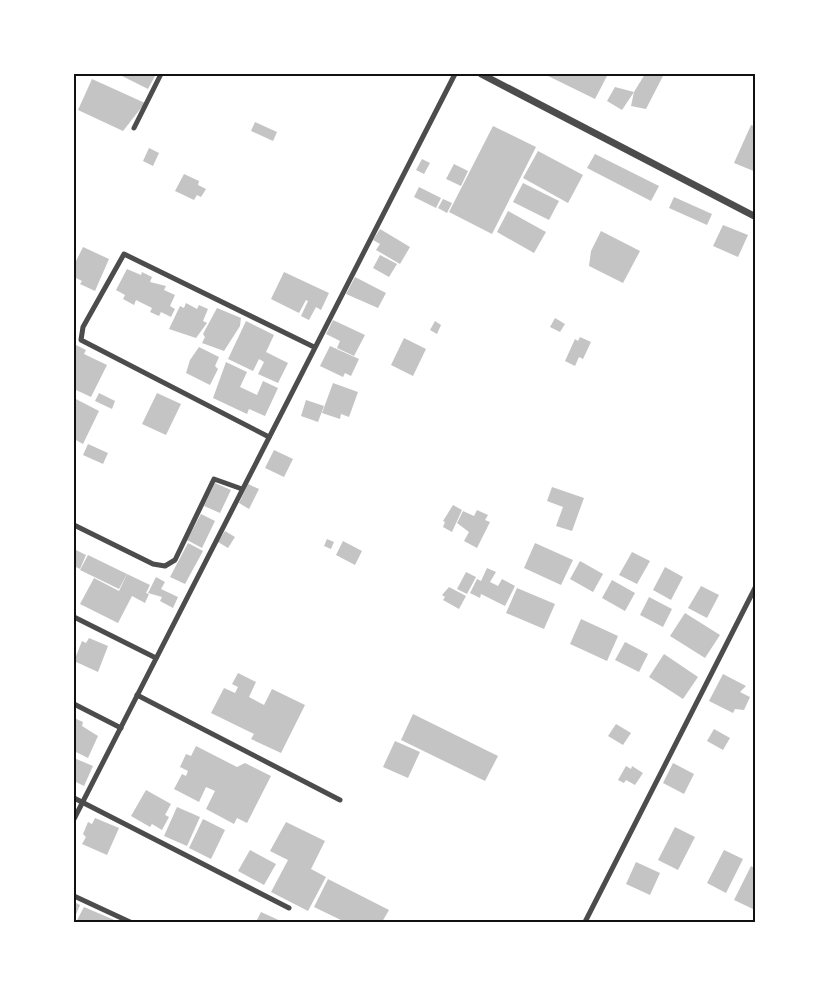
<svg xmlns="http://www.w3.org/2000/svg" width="829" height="996" viewBox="0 0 829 996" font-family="'Public Sans',sans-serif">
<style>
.building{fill:#c4c4c4}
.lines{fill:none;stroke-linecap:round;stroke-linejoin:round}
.minor{stroke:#4c4c4c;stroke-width:5}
.tertiary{stroke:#4c4c4c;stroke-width:7}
.neatline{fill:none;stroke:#111;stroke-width:2}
</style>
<rect width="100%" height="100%" fill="#fff"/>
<g class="building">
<polygon points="118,74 156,74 148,89"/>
<polygon points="544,74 608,74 595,99"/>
<polygon points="645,74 664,74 646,109 631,106 634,92"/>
<polygon points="92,79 145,103 123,131 78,110"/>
<polygon points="615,87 634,92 622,110 607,101"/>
<polygon points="255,122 277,132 273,141 251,131"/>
<polygon points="751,125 756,127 756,172 734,163"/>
<polygon points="493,126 536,147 492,234 449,212"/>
<polygon points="149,148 159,153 153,166 143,161"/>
<polygon points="538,151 583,175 568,203 523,178"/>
<polygon points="595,154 659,186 651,201 587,168"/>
<polygon points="422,159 430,163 424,174 416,170"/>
<polygon points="454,164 468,171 461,186 446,179"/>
<polygon points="184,174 199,181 198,185 206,189 201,197 197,195 194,200 175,191"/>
<polygon points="523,183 559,201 549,220 513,202"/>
<polygon points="419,187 441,198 436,208 414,197"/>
<polygon points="674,197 712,214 707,225 669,208"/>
<polygon points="443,199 452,203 447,213 438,208"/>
<polygon points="508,211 546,232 534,253 497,232"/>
<polygon points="723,225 748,235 738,257 713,246"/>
<polygon points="380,229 410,247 400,264 376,250 380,244 373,240"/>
<polygon points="601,231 640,251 623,283 589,266 591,251"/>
<polygon points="83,247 109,259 95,291 80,284 82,281 76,278 74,283 74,265"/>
<polygon points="380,255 397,264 389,277 373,268"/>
<polygon points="127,269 141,275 142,272 152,277 150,282 166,286 164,290 175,295 170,306 175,309 171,317 161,312 159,316 150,312 152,308 136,300 134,305 123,299 125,295 116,290"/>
<polygon points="284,272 329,293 321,310 316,307 309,320 301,316 308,301 306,300 299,313 271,299"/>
<polygon points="355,277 386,293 378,308 346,294"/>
<polygon points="186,303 197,309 199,305 208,309 203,321 207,323 196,338 169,329 180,306 184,308"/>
<polygon points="217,308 241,318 240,326 224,351 202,343 205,337 203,334"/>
<polygon points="555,318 565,324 560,332 550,327"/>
<polygon points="333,320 365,335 354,356 337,348 340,341 326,334"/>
<polygon points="246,321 274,335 266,352 288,363 278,383 258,374 264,362 259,359 253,371 228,359"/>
<polygon points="435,321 441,325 437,334 430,330"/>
<polygon points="580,337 591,342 583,359 579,357 575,366 565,361 575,339 578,341"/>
<polygon points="404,338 426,349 413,376 391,365"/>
<polygon points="76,345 86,350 84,354 107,365 91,397 74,389 74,351"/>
<polygon points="330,346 359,359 351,376 345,373 343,377 320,366"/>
<polygon points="199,347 219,357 215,366 218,369 210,385 186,373 190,360"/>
<polygon points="226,362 247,372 240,387 257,395 263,381 278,388 265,416 249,409 247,414 213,398"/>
<polygon points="333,383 358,392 349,417 341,414 340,419 322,413"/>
<polygon points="99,393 115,401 112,409 95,401"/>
<polygon points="157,393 181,404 166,435 142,424"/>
<polygon points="74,398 99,411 83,444 74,439"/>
<polygon points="306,400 324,406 318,422 301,416"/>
<polygon points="88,444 108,453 103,464 83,455"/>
<polygon points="274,450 293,459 284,477 265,468"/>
<polygon points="215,483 231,490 220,513 204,506"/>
<polygon points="248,484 259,489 249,509 239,503"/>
<polygon points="552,487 584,498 572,531 556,526 563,507 547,501"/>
<polygon points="453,505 462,510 452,532 443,527 445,522 443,521"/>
<polygon points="477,510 488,515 485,520 490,522 477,548 464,541 469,532 457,523 463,511 474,516"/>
<polygon points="201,514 215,521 202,548 187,540"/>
<polygon points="225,531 235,537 228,548 218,542"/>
<polygon points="327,539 334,542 331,549 324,546"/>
<polygon points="343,541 362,551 355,565 336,555"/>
<polygon points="188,543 203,551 185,584 170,577"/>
<polygon points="535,543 573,560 561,585 524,568"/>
<polygon points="74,549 86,555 80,569 74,566"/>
<polygon points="632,552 650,561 637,584 619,575"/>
<polygon points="88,555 127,574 119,589 80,570"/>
<polygon points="580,561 603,574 593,592 570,579"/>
<polygon points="665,567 683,577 671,600 653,590"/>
<polygon points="487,568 496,572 490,582 498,586 502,579 515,586 505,606 481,594 480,598 470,593 477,579 481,581"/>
<polygon points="466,572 476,577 467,594 457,589"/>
<polygon points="127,574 150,585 146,593 149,594 145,603 132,596 118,623 80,604 94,578 119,591"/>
<polygon points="156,577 165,582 161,589 178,597 173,608 160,601 162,597 148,593"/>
<polygon points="612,580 635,593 625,611 602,598"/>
<polygon points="701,586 719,595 707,618 688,608"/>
<polygon points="449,587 466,596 459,609 443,600 445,597 442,595"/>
<polygon points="517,588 555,604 544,629 506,613"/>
<polygon points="649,597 672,609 663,627 640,615"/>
<polygon points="685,613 720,635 705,658 670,636"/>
<polygon points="581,619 618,636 607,661 570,644"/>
<polygon points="89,638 108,646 98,672 74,661 82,641 86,643"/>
<polygon points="625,642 648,654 639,672 615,660"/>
<polygon points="664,654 698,677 683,699 649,677"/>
<polygon points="238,673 256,682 249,697 264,705 272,689 305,705 281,753 251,739 254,734 211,713 224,688 235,693 238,687 232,684"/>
<polygon points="723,674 746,686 740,692 750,697 744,710 735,709 733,713 709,701"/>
<polygon points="413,714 498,756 485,781 401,740"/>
<polygon points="74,718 83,722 82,726 98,736 88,758 74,751"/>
<polygon points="616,724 631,733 623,745 608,736"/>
<polygon points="714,729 730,738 723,750 707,741"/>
<polygon points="395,741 420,752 408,778 383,767"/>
<polygon points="196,746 237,767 245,763 271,776 247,823 237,818 234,824 206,809 215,791 206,787 199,802 174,789 182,774 186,776 188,771 180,767 186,754 191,756"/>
<polygon points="74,758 93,766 84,786 74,781"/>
<polygon points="673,763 694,774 684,794 663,783"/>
<polygon points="626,766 631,769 632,766 643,773 635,785 626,780 624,783 618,780"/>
<polygon points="146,790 171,804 165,815 169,817 162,830 152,824 150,827 131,816"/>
<polygon points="177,807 200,817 187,846 164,836"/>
<polygon points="95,818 119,828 107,855 82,844 86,837 83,834 88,822 92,824"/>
<polygon points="203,819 225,830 211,859 189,848"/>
<polygon points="286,822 325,841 311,869 326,877 308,911 271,892 288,860 270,851"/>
<polygon points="675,827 695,837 678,870 658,860"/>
<polygon points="250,850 276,864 264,885 238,871"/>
<polygon points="724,850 743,859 726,893 707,883"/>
<polygon points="636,862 660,873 650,895 626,884"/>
<polygon points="751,866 756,869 756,904 753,909 734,900"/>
<polygon points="328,879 389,910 382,922 345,922 314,907"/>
<polygon points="74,902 80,905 74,919"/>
<polygon points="84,907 119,922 76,922"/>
<polygon points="261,912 283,922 256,922"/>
</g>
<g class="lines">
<g class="minor">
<polyline points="134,128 161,74"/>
<polyline points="269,437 81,340 83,327 124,254 314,347"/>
<polyline points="74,525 153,564 165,566 175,560 214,479 242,489"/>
<polyline points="74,617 156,658"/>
<polyline points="137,695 340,800"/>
<polyline points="74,704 121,728"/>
<polyline points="74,798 289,908"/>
<polyline points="74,819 455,74"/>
<polyline points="74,896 130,922"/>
<polyline points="585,922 756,586"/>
</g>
<polyline class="tertiary" points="481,74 756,217"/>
</g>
<rect width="829" height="996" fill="none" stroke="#ffffff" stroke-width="150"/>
<rect x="75" y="75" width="679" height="846" class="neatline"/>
</svg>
